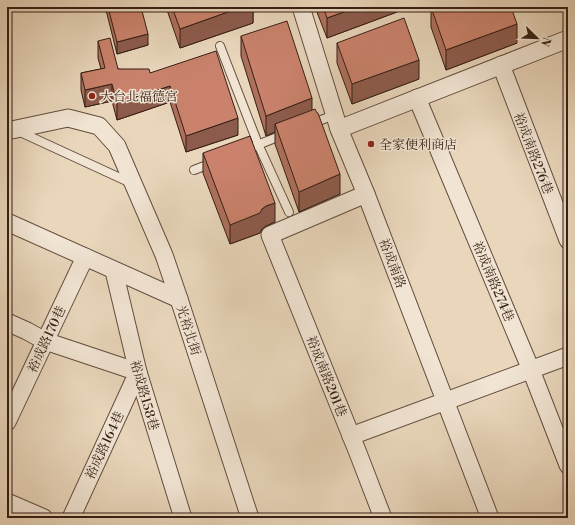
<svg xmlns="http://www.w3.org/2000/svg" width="575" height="525" viewBox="0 0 575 525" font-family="'Libre Bodoni','Noto Serif TC',serif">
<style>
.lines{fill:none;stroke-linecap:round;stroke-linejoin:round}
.service-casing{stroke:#624d3e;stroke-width:10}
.minor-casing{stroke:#624d3e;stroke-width:19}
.service{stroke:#f1e4d3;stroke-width:8}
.minor{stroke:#f1e4d3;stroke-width:17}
.wall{fill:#ae705d;stroke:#351f14}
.shaded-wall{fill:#8d5b4c;stroke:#351f14}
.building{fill:#ca826c;stroke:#351f14}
.poi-dot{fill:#8f2418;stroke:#f1e4d3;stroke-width:1.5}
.labels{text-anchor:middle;stroke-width:3;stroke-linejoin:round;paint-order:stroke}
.poi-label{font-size:13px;fill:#351f14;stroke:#f1e4d3;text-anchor:start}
.street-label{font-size:13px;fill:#351f14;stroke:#f1e4d3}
</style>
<rect width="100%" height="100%" fill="#e9d6bb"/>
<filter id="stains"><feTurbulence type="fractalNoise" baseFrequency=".005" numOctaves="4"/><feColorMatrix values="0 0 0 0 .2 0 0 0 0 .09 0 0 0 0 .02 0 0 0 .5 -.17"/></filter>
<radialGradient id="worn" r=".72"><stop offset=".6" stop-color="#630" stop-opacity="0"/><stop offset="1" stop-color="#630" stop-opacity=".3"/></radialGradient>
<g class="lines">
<g class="service-casing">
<g id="service">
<polyline points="220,46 258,144 289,212"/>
<polyline points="311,124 334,115"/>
<polyline points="18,131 131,183"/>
<polyline points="255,146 285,134"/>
<polyline points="194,170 212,163"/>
</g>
</g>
<g class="minor-casing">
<g id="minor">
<polyline points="301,7 339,129 366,194 490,518"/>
<polyline points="501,65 568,240"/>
<polyline points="417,98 531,370 568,465"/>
<polyline points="339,129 568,39"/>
<polyline points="7,131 68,118 99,126 117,146 164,255 179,299 250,518"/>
<polyline points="366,194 270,235 358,453 383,518"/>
<polyline points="7,222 179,299"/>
<polyline points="114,271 138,372 183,518"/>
<polyline points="7,322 27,331 45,341 138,372 71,518"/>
<polyline points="7,422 85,257"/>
<polyline points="351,436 568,356"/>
<polyline points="7,502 44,518"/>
</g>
</g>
<use href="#service" class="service"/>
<use href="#minor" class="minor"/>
</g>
<g class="wall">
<polygon points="106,7 141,7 148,45 117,54 106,10"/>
<polygon points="166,7 253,7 253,23 180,48"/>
<polygon points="315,7 397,7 397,12 327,38"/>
<polygon points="431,7 517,43 446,70 431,27"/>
<polygon points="241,36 312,110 340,194 299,212 275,144 275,132 266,136 241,56"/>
<polygon points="98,41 118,69 150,73 238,135 186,152 170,102 117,120 112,101 85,107 81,90 81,73 101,69 98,58"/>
<polygon points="337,43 419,79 352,104 337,63"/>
<polygon points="203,153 275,222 266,226 262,229 260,233 230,244 203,173"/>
</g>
<g class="shaded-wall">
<polygon points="242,7 253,7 253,23 180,48 180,29"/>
<polygon points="358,7 397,7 397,12 327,38 327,18"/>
<polygon points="517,24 517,43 446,70 446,50"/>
<polygon points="148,34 148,45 117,54 117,42"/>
<polygon points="419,60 419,79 352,104 352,84"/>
<polygon points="112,84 112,101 85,107 85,90"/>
<polygon points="170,86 170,102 117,120 117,103"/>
<polygon points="312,98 312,118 275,124 275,132 266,136 266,116"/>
<polygon points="238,118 238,135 186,152 186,136"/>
<polygon points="340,174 340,194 299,212 299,192"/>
<polygon points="275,203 275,222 266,226 262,229 260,233 230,244 230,225 262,209 266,206"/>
</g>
<g class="building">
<polygon points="108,7 141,7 148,34 117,42"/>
<polygon points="172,7 242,7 180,29"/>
<polygon points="323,7 358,7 327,18"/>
<polygon points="431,7 511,7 517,24 446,50"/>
<polygon points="404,18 419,60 352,84 337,43"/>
<polygon points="287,21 312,98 266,116 241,36"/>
<polygon points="110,38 118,69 149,69 150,73 216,51 238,118 186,136 170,86 117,103 112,84 85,90 81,73 105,68 98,41"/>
<polygon points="315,109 317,113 318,113 340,174 299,192 275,124"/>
<polygon points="250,136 275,203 266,206 262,209 260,213 230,225 203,153"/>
</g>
<g class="poi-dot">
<circle cx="92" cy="96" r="4"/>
<circle cx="371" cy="144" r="4"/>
</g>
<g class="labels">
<g class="poi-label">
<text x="100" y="101">大台北福德宮</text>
<text x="379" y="149">全家便利商店</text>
</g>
<g class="street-label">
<text transform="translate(534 153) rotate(69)" y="5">裕成南路276巷</text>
<text transform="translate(393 263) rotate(69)" y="5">裕成南路</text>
<text transform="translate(494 281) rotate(67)" y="5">裕成南路274巷</text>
<text transform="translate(189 330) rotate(72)" y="5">光裕北街</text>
<text transform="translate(46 339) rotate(-65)" y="5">裕成路170巷</text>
<text transform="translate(327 376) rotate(68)" y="5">裕成南路201巷</text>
<text transform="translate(145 395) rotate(74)" y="5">裕成路158巷</text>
<text transform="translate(104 445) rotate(-65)" y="5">裕成路164巷</text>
</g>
</g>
<rect width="575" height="525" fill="none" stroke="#e9d6bb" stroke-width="24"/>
<rect x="8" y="8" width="559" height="509" fill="none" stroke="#351f14" stroke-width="2"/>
<rect x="12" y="12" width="551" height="501" fill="none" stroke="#351f14"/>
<g transform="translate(537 38) rotate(113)" stroke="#f1e4d3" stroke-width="3" paint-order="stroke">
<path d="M0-3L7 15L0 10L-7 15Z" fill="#351f14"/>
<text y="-6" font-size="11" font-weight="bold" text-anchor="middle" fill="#351f14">N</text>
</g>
<rect width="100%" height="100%" filter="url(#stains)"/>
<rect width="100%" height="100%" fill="url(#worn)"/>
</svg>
